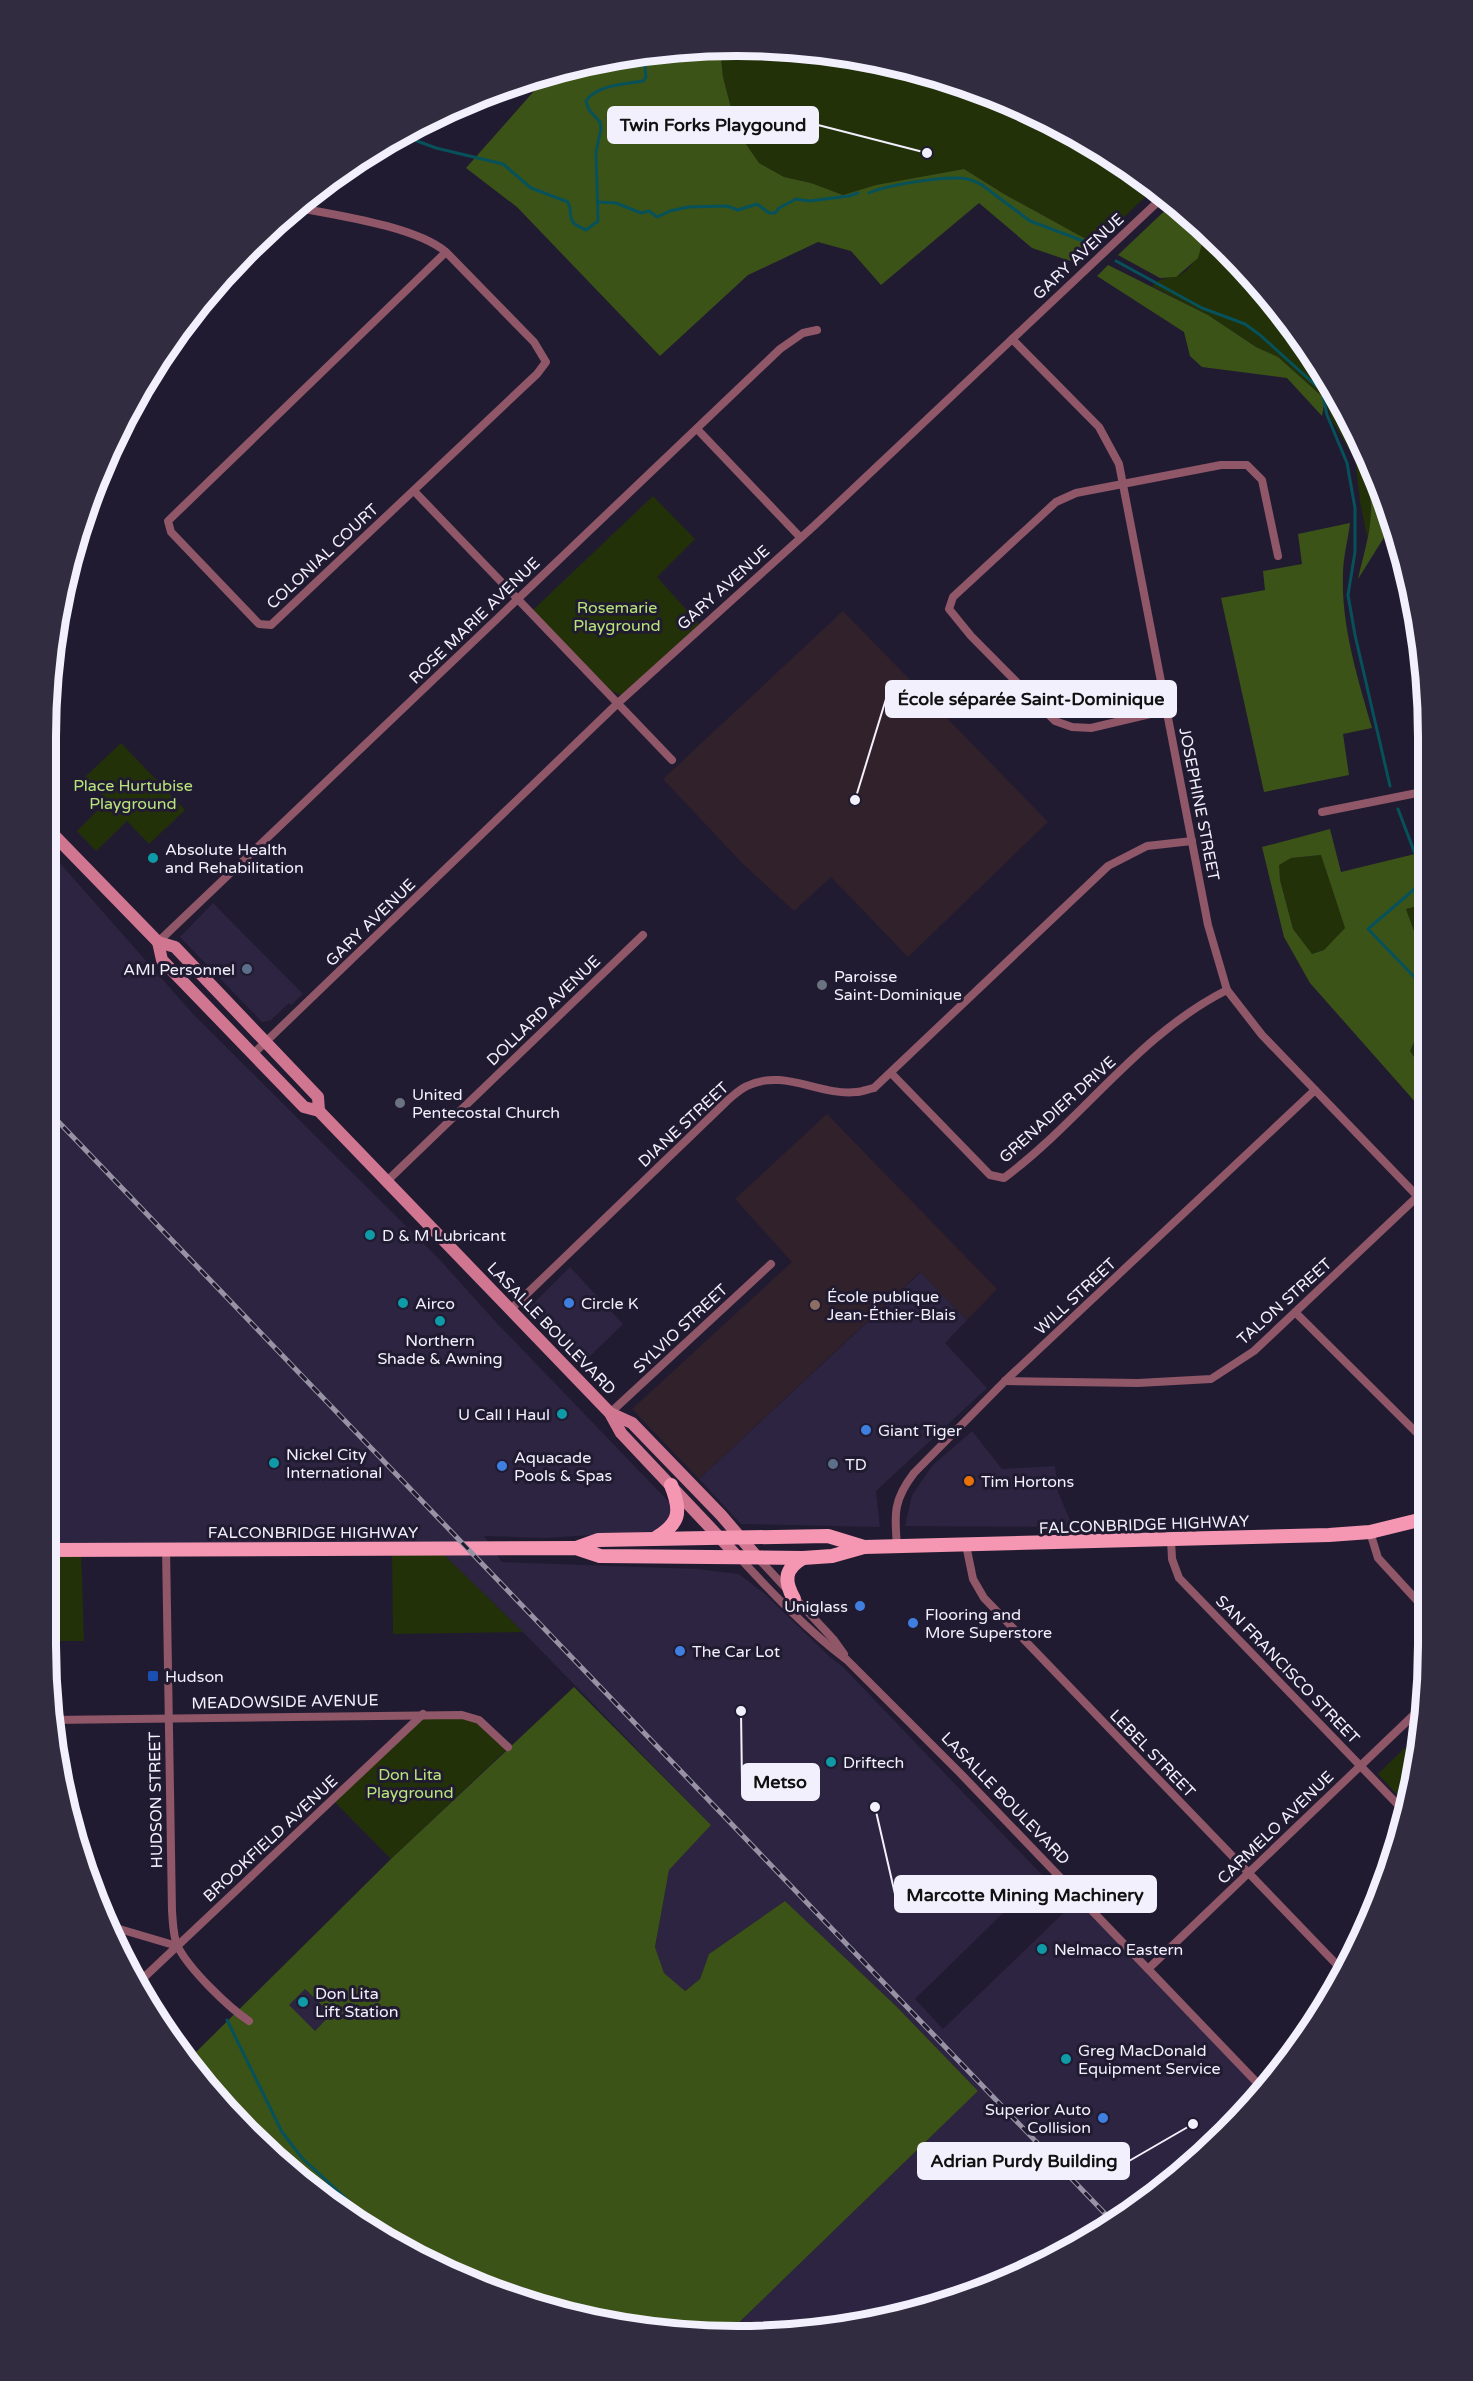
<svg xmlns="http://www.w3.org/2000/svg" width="1473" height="2381" viewBox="0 0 1473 2381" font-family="'Varela Round',sans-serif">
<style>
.built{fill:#2c2440}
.education{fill:#31212a}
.green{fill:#223108}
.forest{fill:#3c5317;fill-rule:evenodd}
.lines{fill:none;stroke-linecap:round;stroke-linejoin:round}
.stream{stroke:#07515b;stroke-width:3}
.minor{stroke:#8f5768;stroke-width:8}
.secondary{stroke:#d07691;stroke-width:12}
.primary{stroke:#f597b2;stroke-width:14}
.rail-casing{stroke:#9793a4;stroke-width:5}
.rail{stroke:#211b31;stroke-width:3;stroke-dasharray:9;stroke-linecap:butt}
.culture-dot{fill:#0f9aa8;stroke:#211b31;stroke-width:2}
.service-dot{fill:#5c6f8a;stroke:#211b31;stroke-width:2}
.worship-dot{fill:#6b7280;stroke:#211b31;stroke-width:2}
.shop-dot{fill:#3f7fe0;stroke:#211b31;stroke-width:2}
.education-dot{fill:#8d6e63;stroke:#211b31;stroke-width:2}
.food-dot{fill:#e8710a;stroke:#211b31;stroke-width:2}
.transit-dot{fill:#1a4fb4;stroke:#211b31;stroke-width:2}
.labels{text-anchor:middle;stroke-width:6;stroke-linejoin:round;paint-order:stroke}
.street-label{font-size:16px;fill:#f3f0fd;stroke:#211b31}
.park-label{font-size:16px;fill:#b8e47b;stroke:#211b31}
.poi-label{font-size:16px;fill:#f3f0fd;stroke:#211b31;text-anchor:start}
.rim{fill:none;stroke:#f3f0fd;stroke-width:8}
.leader{fill:none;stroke:#f3f0fd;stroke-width:2}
.callout-dot{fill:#f3f0fd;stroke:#211b31;stroke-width:2}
.callout{fill:#f3f0fd;stroke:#f3f0fd;stroke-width:2}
.callout-label{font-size:18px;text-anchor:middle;font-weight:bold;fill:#111}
</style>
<rect width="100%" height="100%" fill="#211b31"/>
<g class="built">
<polygon points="51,853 193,1014 439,1259 494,1320 669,1502 672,1515 669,1523 657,1531 545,1538 484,1536 502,1562 697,1569 739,1574 765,1594 831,1658 843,1667 1042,1875 915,1999 943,2029 1079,1898 1263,2090 1225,2134 1121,2219 958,2299 827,2330 726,2335 978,2091 897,2007 785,1901 709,1954 700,1979 684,1991 672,1982 664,1973 655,1947 669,1869 711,1825 523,1632 438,1549 51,1549"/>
<polygon points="213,903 303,994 291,1005 289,1003 271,1020 262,1022 180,937"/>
<polygon points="570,1267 623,1324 582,1364 528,1309"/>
<polygon points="921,1272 967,1320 945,1343 987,1388 876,1491 880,1527 741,1524 699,1479"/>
<polygon points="972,1431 1002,1469 1055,1466 1058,1492 1073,1527 905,1526 912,1495 932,1466"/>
<polygon points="305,1989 331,2014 315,2031 288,2005"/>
</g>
<g class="education">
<polygon points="843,611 1048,822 908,957 831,877 794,911 741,862 663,779"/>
<polygon points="827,1114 997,1289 967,1320 920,1272 699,1479 632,1409 792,1262 735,1199"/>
</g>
<g class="green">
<polygon points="781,46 915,68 1042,116 1156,187 1095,244 1004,194 964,169 877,185 843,195 811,183 784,177 759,163 737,131 723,77 720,49"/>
<path d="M1205,233L1257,281L1336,391L1358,442V455L1370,495L1371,521L1367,537L1360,501L1355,459L1332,421L1325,399L1278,357L1256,347L1208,315L1152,286C1160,278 1163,279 1173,277C1193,273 1201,249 1205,233Z"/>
<polygon points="653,496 695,539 657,577 699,624 625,693 621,695 611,691 533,610"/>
<polygon points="121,743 185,810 149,844 127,821 96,851 77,831 107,801 84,778"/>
<polygon points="1321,855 1345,928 1324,950 1311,954 1293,929 1280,880 1278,864 1291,858"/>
<polygon points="1426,904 1425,955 1421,950 1406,909"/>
<polygon points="1425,1027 1425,1070 1422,1069 1410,1051 1419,1031"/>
<polygon points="392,1548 438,1549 523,1632 393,1634"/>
<polygon points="51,1549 81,1549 84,1641 51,1641"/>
<polygon points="423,1713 471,1716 509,1747 391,1859 332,1799"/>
<polygon points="1422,1731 1422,1734 1404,1802 1378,1774"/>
</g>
<g class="forest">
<polygon points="720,49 723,77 737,131 759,163 784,177 811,183 843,195 876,185 964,169 1004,194 1095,244 1079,264 1032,248 979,203 881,285 851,251 818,242 748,275 660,356 517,207 466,168 550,73 646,51"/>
<polygon points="1173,203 1205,233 1198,258 1176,277 1160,278 1118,255"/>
<polygon points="1108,265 1208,315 1256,347 1278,357 1325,399 1322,416 1287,378 1202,367 1190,356 1184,332 1097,276"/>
<path d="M1358,442L1391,515L1393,523L1358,579C1364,552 1374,524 1370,496C1367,477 1357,461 1358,442Z"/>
<path d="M1350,523C1348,540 1343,557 1343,574C1341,626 1358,679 1372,728L1343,734L1349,775L1264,792L1221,598L1265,590L1263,571L1302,564L1298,534Z"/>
<path d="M1330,829L1341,872L1419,853L1426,869V904L1406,909L1421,950L1425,955V1027L1419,1031L1410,1051L1422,1069L1425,1070V1113L1310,983L1284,937L1262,847ZM1321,855L1345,928L1324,950L1312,954L1293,929L1280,880L1279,865L1291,858Z"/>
<path d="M574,1687L711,1825L669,1870L655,1947L664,1973L685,1991L700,1979L709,1954L785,1901L897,2007L978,2091L726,2335L602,2323L515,2299L352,2219L248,2134L186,2062L391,1859ZM305,1989L331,2014L315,2031L289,2005Z"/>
</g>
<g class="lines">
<g class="stream">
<path d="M398,134L436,148L503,164L531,188L568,202C575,218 563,220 586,230L598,221L596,152L601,129L600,122L589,110L586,101C596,85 626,84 643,81L646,77L645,67L638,53"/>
<path d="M869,193C887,185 939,177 959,178C967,178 975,181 982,185L1030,221L1086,242"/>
<polyline points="598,202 616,203 641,213 649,211 657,217 670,211 688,207 727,206 738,210 757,204 769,213 775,213 779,208 796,199 809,201 849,196 858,193"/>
<polyline points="1116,261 1202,308 1245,324 1260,335 1322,391 1342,405"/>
<polyline points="1322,391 1327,415 1347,463 1355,508 1355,552 1348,595 1355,635 1390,786"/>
<polyline points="1398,809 1425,880 1368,929 1425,988"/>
<polyline points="227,2020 282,2132 302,2158 366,2217 404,2245"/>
</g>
<g class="minor">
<path d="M294,207C335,215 415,226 446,252L534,342L546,362L537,374L271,625L259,624L171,532L168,521L446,252"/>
<polyline points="1012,339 1099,427 1119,464 1208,925 1227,990 1262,1035 1424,1203"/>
<polyline points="697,429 800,537"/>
<polyline points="414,491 672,760"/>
<polyline points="1167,710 1091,728 1072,727 1055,721 971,636 949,609 953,597 1056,502 1076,493 1221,465 1247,465 1262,480 1278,556"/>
<polyline points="1322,812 1417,793 1426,788"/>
<polyline points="158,942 780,349 803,333 817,330"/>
<polyline points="252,1055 618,703 815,525 1165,195"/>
<path d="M891,1073L990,1175L1004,1178C1082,1120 1139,1034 1227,990"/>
<polyline points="387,1181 643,935"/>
<path d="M510,1310L728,1100C734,1095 740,1089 747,1086C784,1068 819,1096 856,1092C862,1092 868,1089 874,1088L1108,866L1147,846L1192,841"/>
<polyline points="1296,1313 1423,1439"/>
<polyline points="1005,1381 1138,1383 1211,1379 1254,1351 1418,1196"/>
<polyline points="610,1413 771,1264"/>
<polyline points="1370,1532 1378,1558 1423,1607"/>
<polyline points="1171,1540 1172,1559 1179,1578 1402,1809"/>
<path d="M897,1545C894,1513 894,1499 914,1473L1005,1381L1315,1090"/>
<polyline points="966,1545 973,1579 984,1598 1341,1969"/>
<path d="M166,1548L172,1911C173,1922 173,1938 178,1947C190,1970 228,2007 249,2021"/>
<path d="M738,1556C772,1593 807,1630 847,1660L960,1773L1264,2090"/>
<polyline points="757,1557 834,1640 844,1654"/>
<polyline points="51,1720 462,1715 479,1720 508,1747"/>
<polyline points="106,1925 177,1946"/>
<polyline points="1148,1969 1422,1707"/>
<polyline points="137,1984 423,1714"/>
</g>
<g class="secondary">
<polyline points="51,832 158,942 175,947 318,1097 319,1111"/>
<polyline points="158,942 162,960 304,1107 319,1111 610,1413 621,1433 737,1556"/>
<polyline points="610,1413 632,1423 721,1515 757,1557"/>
</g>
<g class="primary">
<path d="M654,1539C680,1524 682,1512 671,1485"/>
<polyline points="576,1548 598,1540 828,1536 864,1547"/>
<polyline points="51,1550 576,1548 600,1556 803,1558 832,1556 864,1547 1329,1535 1370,1532 1423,1519"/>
<path d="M794,1599C784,1581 784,1569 803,1558"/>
</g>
<g class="rail-casing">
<polyline id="rail" points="51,1114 1114,2223"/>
</g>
<use href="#rail" class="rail"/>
</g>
<g class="culture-dot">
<circle cx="153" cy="858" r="6"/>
<circle cx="370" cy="1235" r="6"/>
<circle cx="403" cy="1303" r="6"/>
<circle cx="440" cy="1321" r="6"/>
<circle cx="562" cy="1414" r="6"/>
<circle cx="274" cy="1463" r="6"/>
<circle cx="831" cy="1762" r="6"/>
<circle cx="1042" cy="1949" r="6"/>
<circle cx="303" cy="2002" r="6"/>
<circle cx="1066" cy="2059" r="6"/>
</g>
<g class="service-dot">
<circle cx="247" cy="969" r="6"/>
<circle cx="833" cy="1464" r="6"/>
</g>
<g class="worship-dot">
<circle cx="822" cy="985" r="6"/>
<circle cx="400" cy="1103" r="6"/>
</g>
<g class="shop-dot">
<circle cx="569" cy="1303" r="6"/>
<circle cx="866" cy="1430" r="6"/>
<circle cx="502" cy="1466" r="6"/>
<circle cx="860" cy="1606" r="6"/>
<circle cx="913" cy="1623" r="6"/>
<circle cx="680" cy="1651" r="6"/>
<circle cx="1103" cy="2118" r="6"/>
</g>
<circle class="education-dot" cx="815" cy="1305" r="6"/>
<circle class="food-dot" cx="969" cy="1481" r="6"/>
<rect class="transit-dot" x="147" y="1670" width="12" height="12" rx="3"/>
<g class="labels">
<g class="street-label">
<text transform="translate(1078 256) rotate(-43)" y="6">GARY AVENUE</text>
<text transform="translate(322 556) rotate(-43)" y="6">COLONIAL COURT</text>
<text transform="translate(723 587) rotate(-42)" y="6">GARY AVENUE</text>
<text transform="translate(474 620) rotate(-44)" y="6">ROSE MARIE AVENUE</text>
<text transform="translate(1200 804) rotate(79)" y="6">JOSEPHINE STREET</text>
<text transform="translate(370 922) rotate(-44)" y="6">GARY AVENUE</text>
<text transform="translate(543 1010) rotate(-44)" y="6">DOLLARD AVENUE</text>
<text transform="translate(1057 1109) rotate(-42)" y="6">GRENADIER DRIVE</text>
<text transform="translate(683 1124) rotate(-43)" y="6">DIANE STREET</text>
<text transform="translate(1075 1296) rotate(-43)" y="6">WILL STREET</text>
<text transform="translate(1284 1301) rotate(-42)" y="6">TALON STREET</text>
<text transform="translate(552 1328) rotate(46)" y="6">LASALLE BOULEVARD</text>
<text transform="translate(680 1328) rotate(-43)" y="6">SYLVIO STREET</text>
<text transform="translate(1144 1524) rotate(-2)" y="6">FALCONBRIDGE HIGHWAY</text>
<text x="313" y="1538">FALCONBRIDGE HIGHWAY</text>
<text transform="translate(1288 1669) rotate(46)" y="6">SAN FRANCISCO STREET</text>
<text transform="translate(285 1701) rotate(-1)" y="6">MEADOWSIDE AVENUE</text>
<text transform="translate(1153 1753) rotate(46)" y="6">LEBEL STREET</text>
<text transform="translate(1006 1798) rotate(46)" y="6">LASALLE BOULEVARD</text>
<text transform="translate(155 1800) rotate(-91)" y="6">HUDSON STREET</text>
<text transform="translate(1275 1827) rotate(-44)" y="6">CARMELO AVENUE</text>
<text transform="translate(270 1838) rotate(-43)" y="6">BROOKFIELD AVENUE</text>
</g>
<g class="park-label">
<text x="617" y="613">Rosemarie<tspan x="617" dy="18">Playground</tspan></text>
<text x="133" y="791">Place Hurtubise<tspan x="133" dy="18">Playground</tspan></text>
<text x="410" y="1780">Don Lita<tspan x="410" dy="18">Playground</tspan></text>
</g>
<g class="poi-label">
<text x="165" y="855">Absolute Health<tspan x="165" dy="18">and Rehabilitation</tspan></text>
<text x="235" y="975" text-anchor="end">AMI Personnel</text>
<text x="834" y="982">Paroisse<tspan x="834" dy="18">Saint-Dominique</tspan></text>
<text x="412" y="1100">United<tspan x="412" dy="18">Pentecostal Church</tspan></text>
<text x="382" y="1241">D &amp; M Lubricant</text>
<text x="827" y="1302">École publique<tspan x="827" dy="18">Jean-Éthier-Blais</tspan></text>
<text x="415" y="1309">Airco</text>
<text x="581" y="1309">Circle K</text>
<text x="440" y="1346" text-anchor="middle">Northern<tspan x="440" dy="18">Shade &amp; Awning</tspan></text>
<text x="550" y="1420" text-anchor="end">U Call I Haul</text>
<text x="878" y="1436">Giant Tiger</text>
<text x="286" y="1460">Nickel City<tspan x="286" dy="18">International</tspan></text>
<text x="514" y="1463">Aquacade<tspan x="514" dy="18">Pools &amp; Spas</tspan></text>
<text x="845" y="1470">TD</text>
<text x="981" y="1487">Tim Hortons</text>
<text x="848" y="1612" text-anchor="end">Uniglass</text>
<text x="925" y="1620">Flooring and<tspan x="925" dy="18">More Superstore</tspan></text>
<text x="692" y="1657">The Car Lot</text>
<text x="165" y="1682">Hudson</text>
<text x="843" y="1768">Driftech</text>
<text x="1054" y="1955">Nelmaco Eastern</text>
<text x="315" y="1999">Don Lita<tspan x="315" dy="18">Lift Station</tspan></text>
<text x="1078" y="2056">Greg MacDonald<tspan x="1078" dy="18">Equipment Service</tspan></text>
<text x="1091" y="2115" text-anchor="end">Superior Auto<tspan x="1091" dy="18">Collision</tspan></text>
</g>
</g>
<path d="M0 0H1473V2381H0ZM737 56H737A681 681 0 0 1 1418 737V1645A681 681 0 0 1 737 2326H737A681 681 0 0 1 56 1645V737A681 681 0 0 1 737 56Z" fill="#322c41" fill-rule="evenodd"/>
<path class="rim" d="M737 56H737A681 681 0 0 1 1418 737V1645A681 681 0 0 1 737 2326H737A681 681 0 0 1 56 1645V737A681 681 0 0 1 737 56Z"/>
<path class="leader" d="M927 153L818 125M855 800L886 699M741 1711L742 1782M875 1807L895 1894M1193 2124L1129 2161"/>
<g class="callout-dot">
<circle cx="927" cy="153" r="6"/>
<circle cx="855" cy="800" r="6"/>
<circle cx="741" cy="1711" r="6"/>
<circle cx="875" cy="1807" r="6"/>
<circle cx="1193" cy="2124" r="6"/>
</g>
<g class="callout">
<rect x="608" y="107" width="210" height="36" rx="6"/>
<rect x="886" y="681" width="290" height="36" rx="6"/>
<rect x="742" y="1764" width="77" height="36" rx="6"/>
<rect x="895" y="1876" width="261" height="36" rx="6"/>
<rect x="918" y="2143" width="211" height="36" rx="6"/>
</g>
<g class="callout-label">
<text x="713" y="131">Twin Forks Playgound</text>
<text x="1031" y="705">École séparée Saint-Dominique</text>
<text x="780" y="1788">Metso</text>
<text x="1025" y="1901">Marcotte Mining Machinery</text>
<text x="1024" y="2167">Adrian Purdy Building</text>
</g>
</svg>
